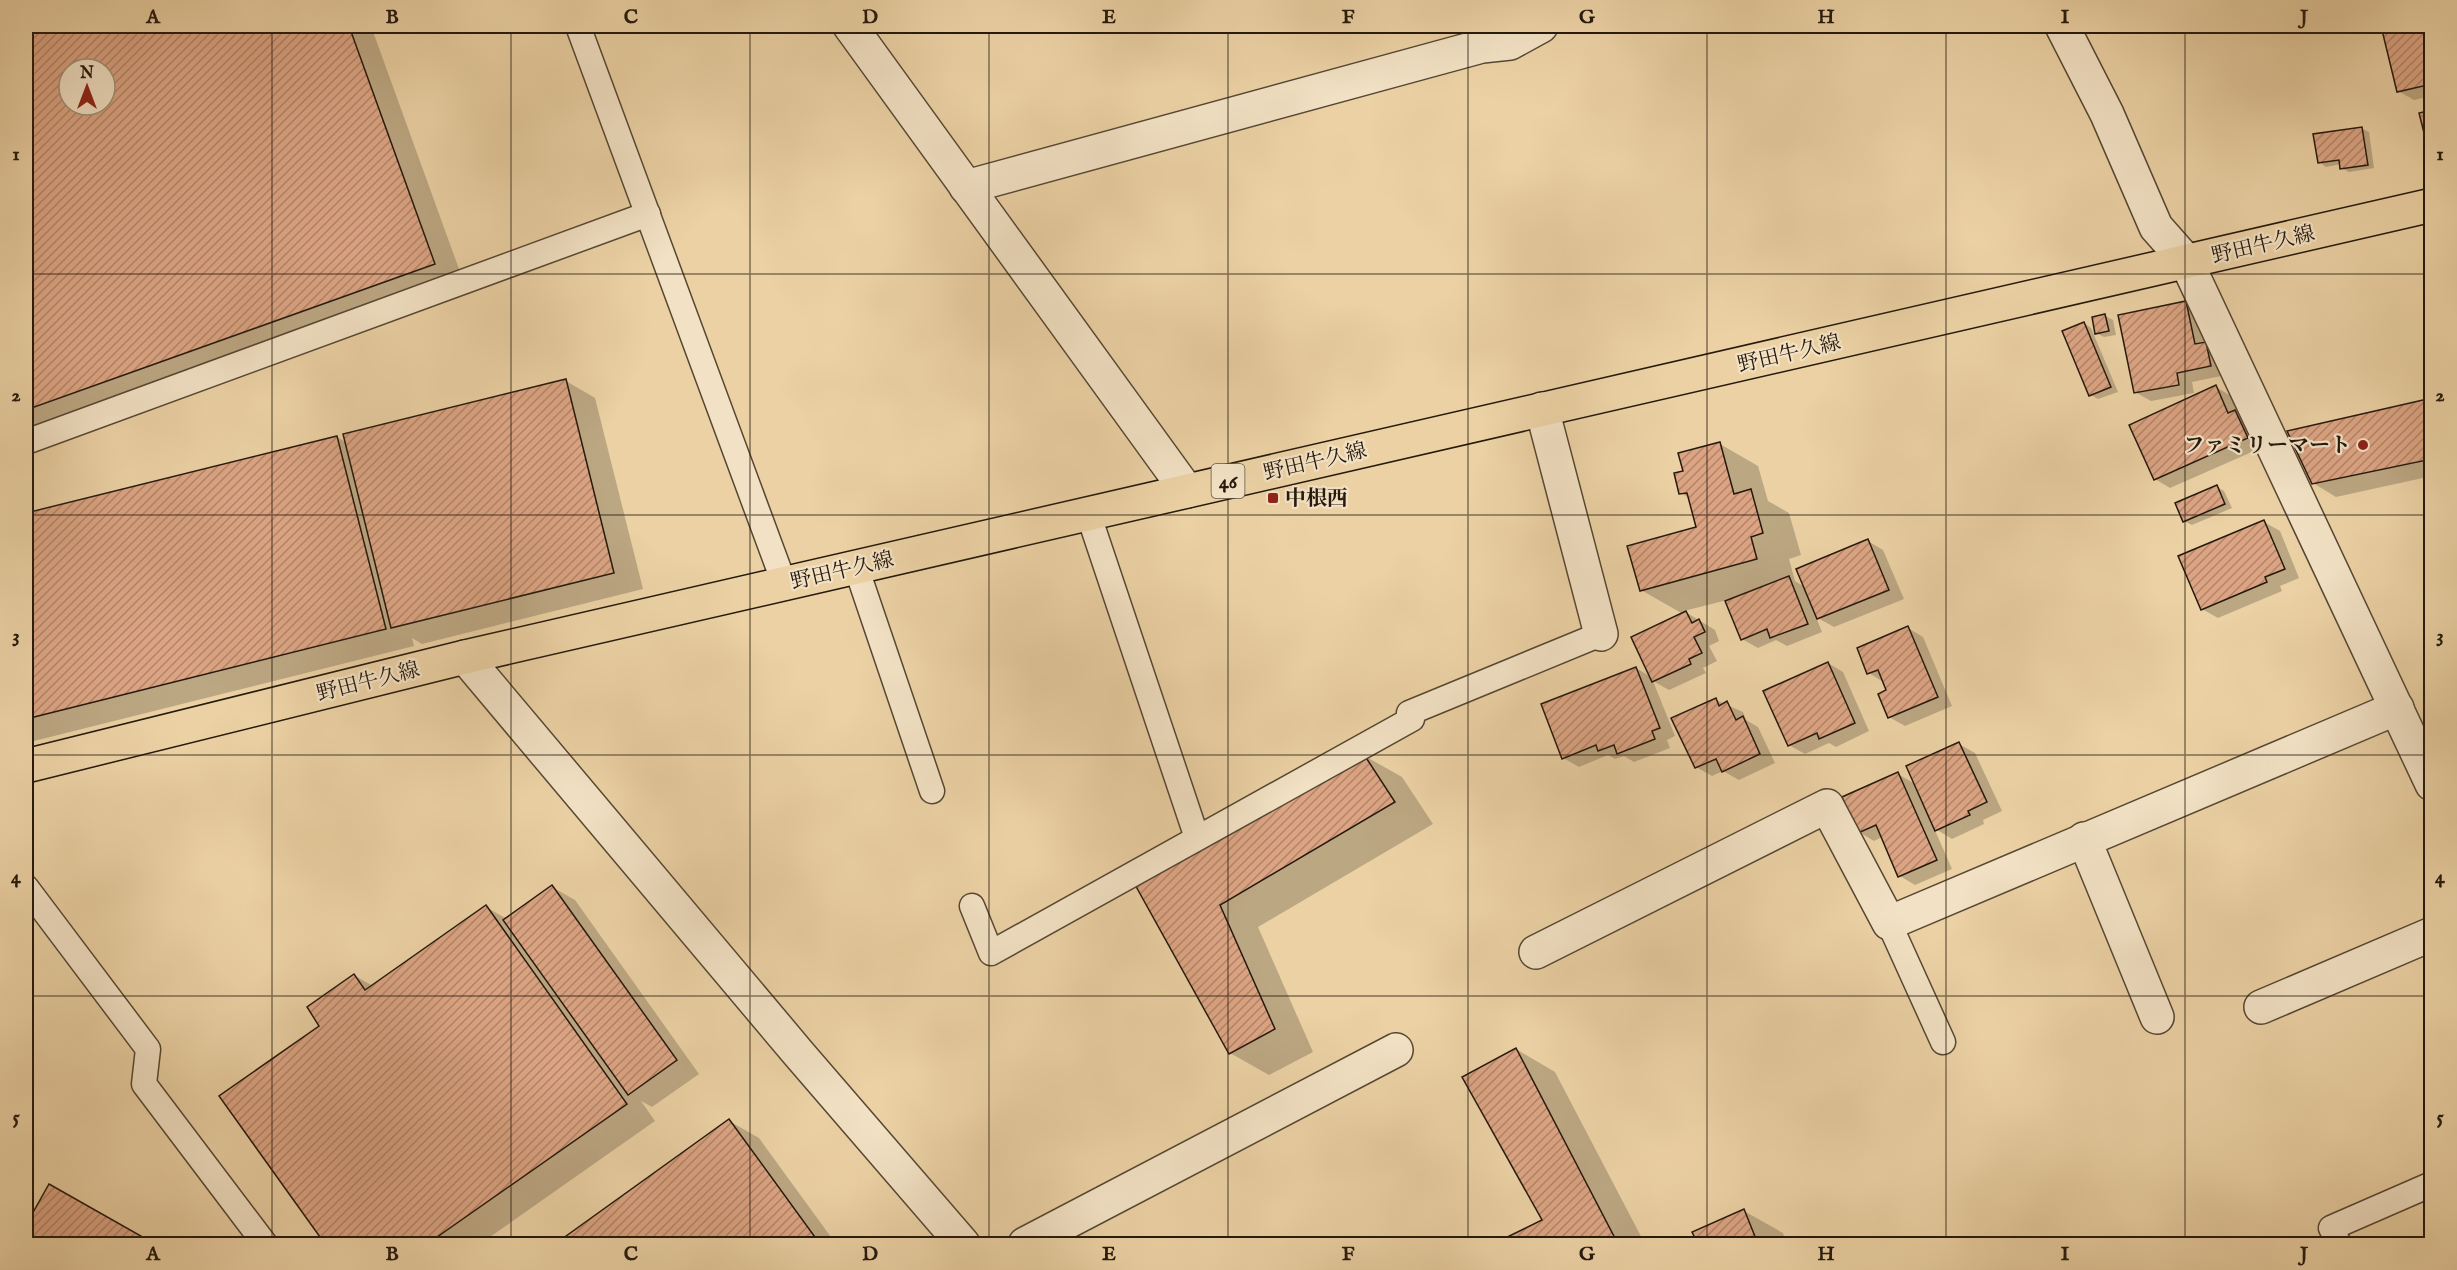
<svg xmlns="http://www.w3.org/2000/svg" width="2457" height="1270" viewBox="0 0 2457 1270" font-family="'IM FELL English','Noto Serif JP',serif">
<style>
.shadow{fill:#0003;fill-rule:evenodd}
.building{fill:url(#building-hatch);stroke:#25190d;stroke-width:1.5;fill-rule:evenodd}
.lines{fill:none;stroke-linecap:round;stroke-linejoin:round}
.service-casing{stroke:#564733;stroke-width:27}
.minor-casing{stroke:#564733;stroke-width:36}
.primary-casing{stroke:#25190d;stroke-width:36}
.service{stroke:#f2e1c4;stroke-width:24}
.minor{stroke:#f2e1c4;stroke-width:33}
.primary{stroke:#ebd1a4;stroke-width:33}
.grid{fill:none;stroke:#25190d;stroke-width:1.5;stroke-opacity:0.55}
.poi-dot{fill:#8f2418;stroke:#f2e1c4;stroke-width:2}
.labels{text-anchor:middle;stroke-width:4.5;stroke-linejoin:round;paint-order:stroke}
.shield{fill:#f2e1c4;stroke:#625544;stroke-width:1.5}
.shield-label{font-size:20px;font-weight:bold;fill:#25190d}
.street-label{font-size:21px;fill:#25190d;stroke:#f2e1c4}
.poi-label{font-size:21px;font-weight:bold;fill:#25190d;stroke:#f2e1c4;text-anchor:end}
.neatline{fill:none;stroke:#25190d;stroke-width:2}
.grid-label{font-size:20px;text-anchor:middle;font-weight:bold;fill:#25190d}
</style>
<defs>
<pattern id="building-hatch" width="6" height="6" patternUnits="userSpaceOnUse" patternTransform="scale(1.5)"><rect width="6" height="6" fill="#dca483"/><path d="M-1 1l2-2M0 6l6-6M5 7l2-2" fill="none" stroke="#b2856a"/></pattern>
</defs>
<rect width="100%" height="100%" fill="#ebd1a4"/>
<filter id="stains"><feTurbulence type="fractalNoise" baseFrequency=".00333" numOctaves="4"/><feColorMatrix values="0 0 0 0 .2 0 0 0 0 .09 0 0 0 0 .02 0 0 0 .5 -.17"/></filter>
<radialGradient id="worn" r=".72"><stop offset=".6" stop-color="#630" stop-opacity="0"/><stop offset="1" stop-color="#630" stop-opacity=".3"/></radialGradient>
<g class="shadow">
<path d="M50,26H371L463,280L26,437V34ZM69,69H105V105H69Z"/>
<polygon points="2376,26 2390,26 2381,29"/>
<polygon points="2406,26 2432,26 2432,96 2414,100 2398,91 2384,31"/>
<polygon points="2361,128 2369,132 2374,168 2349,172 2341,168 2341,164 2326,167 2319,162"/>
<polygon points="2186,303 2202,312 2226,375 2192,382 2194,393 2151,401 2135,392"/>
<polygon points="2105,316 2113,320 2116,335 2104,337 2096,333"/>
<polygon points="2084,323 2091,328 2118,392 2098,399 2091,395"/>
<polygon points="566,381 595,398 643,589 422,644 412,638 414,646 26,743 26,515 337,437 347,443"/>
<polygon points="2216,387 2231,396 2240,414 2251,421 2263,447 2170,488 2155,479"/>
<polygon points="2432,400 2432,476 2336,497 2313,483"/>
<polygon points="1720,444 1758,466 1768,501 1789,513 1801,555 1789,559 1795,581 1805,587 1868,541 1883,550 1904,599 1834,627 1816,617 1822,632 1787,646 1776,640 1758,648 1742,639 1727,600 1684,611 1715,630 1719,641 1709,646 1717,661 1703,668 1706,673 1669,690 1653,681 1675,736 1667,740 1670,748 1634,762 1624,756 1615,759 1608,755 1579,767 1563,758 1636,668 1651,677 1683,614 1641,590 1698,528 1689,498 1681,493 1685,472"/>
<polygon points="2217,487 2224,491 2232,508 2192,525 2184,521"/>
<polygon points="2264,522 2280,531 2299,578 2280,586 2282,591 2218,618 2202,609"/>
<polygon points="1908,628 1923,637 1952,706 1905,726 1889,717 1888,691 1885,683 1869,673 1858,648"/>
<polygon points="1828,663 1843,672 1869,731 1836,747 1829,743 1805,754 1789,745"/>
<polygon points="1716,700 1743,712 1746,720 1758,727 1775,763 1739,780 1723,771 1712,776 1696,767"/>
<polygon points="1959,744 1975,753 2002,811 1983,820 1984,824 1952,839 1934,828 1952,869 1915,885 1900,876 1882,837 1874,841 1859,832 1898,774 1915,784"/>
<polygon points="1363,755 1402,777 1433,824 1258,927 1313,1052 1269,1075 1230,1053 1135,881"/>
<polygon points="552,887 575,900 699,1074 652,1107 641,1101 655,1121 480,1244 327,1244 222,1096 322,1026 355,976 373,986 486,907 507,919"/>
<polygon points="1516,1049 1555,1072 1645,1244 1497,1244 1544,1220"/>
<polygon points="729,1121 759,1138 836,1244 558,1244"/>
<polygon points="50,1186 152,1244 26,1244 26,1228"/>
<polygon points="1744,1211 1783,1233 1787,1244 1700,1244 1694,1232"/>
</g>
<g class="building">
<path d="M46,26H349L435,264L26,410V33ZM69,69H105V105H69Z"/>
<polygon points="2400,26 2432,26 2432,84 2397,92 2382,30"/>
<polygon points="2432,110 2432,136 2425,137 2419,113"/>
<polygon points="2362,127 2368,165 2340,169 2339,160 2318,163 2313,134"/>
<polygon points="2186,301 2195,344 2206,342 2211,366 2177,373 2179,385 2134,393 2118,315"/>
<polygon points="2105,314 2109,331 2095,334 2092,317"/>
<polygon points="2084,322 2111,387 2089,396 2062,331"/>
<polygon points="566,379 614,573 391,628 343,434"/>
<polygon points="2216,385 2228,413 2235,410 2248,438 2154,480 2129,425"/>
<polygon points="2432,398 2432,459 2312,484 2287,431"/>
<polygon points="337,436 386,629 26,719 26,513"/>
<polygon points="1720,442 1734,494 1751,489 1763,533 1751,537 1757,559 1640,591 1627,546 1696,527 1687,493 1679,494 1674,473 1683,471 1678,453"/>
<polygon points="2217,485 2225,504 2183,522 2175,503"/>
<polygon points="2264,520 2285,569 2265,577 2267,582 2201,610 2178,556"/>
<polygon points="1868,539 1889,590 1817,619 1796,569"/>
<polygon points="1789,576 1808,624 1770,638 1767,629 1741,640 1725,601"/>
<polygon points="1686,611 1692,623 1699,619 1705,632 1694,637 1702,653 1689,659 1691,664 1652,682 1631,637"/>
<polygon points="1908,626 1938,697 1888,718 1878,694 1886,690 1878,670 1867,674 1857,648"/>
<polygon points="1828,662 1855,723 1819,739 1817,733 1788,746 1763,691"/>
<polygon points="1636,667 1660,728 1652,731 1655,739 1617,754 1614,745 1598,751 1596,745 1562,759 1541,704"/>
<polygon points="1716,698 1719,706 1727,701 1736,720 1743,716 1760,754 1722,772 1716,759 1695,768 1671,718"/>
<polygon points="1959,742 1987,802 1968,811 1970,815 1935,831 1906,766"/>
<polygon points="1363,753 1395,802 1220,905 1275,1029 1229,1054 1133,881"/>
<polygon points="1898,772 1937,860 1898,877 1876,825 1858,833 1842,797"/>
<polygon points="552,885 677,1060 628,1095 503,920"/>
<polygon points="486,905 627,1104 427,1244 325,1244 219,1096 319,1026 307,1007 354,974 365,990"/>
<polygon points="1516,1048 1618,1244 1493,1244 1542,1220 1462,1077"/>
<polygon points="729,1119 820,1244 555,1244"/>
<polygon points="49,1184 155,1244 26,1244 26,1225"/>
<polygon points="1744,1209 1758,1244 1698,1244 1692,1232"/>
</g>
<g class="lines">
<g class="service-casing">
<g id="service">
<polyline points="578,26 784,583"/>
<polyline points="26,442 648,214"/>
<polyline points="1088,513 1197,838"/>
<polyline points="856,567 932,791"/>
<polyline points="26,887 148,1049 144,1084 265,1244"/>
<polyline points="972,906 991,953 1412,719 1409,713 1601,634"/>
<polyline points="1889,923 1943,1042"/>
<polyline points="2339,1244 2331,1228 2432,1184"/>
</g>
</g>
<g class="minor-casing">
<g id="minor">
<polyline points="850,26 1187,491"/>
<polyline points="2062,26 2107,114 2156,227 2186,261 2432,784"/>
<polyline points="966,187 1482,46 1510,43 1541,26"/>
<polyline points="1542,409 1601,634"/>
<polyline points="465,657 799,1054 963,1244"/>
<polyline points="2084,839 2157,1017"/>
<polyline points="1536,952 1827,806 1889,923 2397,708"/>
<polyline points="2261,1007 2432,934"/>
<polyline points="1025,1244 1396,1050"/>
</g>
</g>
<g class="primary-casing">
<polyline id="primary" points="26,766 465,657 2432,205"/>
</g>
<use href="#service" class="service"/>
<use href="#minor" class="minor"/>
<use href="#primary" class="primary"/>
</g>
<path class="grid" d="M272,26V1244M511,26V1244M750,26V1244M989,26V1244M1228,26V1244M1468,26V1244M1707,26V1244M1946,26V1244M2185,26V1244M26,274H2432M26,515H2432M26,755H2432M26,996H2432"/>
<g class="poi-dot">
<circle cx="2363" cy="445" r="6"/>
<rect x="1267" y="492" width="12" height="12" rx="3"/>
</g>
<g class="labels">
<rect class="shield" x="1211.5" y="464" width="33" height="34" rx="4.5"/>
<g class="shield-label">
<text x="1228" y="488">46</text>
</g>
<g class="street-label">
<text transform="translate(2263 244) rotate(-13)" y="7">野田牛久線</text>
<text transform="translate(1789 353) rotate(-13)" y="7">野田牛久線</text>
<text transform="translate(1315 461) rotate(-13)" y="7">野田牛久線</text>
<text transform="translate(842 570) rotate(-13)" y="7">野田牛久線</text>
<text transform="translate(368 681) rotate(-14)" y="7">野田牛久線</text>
</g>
<g class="poi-label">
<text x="2351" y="452">ファミリーマート</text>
<text x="1285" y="505" text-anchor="start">中根西</text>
</g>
</g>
<rect width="2457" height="1270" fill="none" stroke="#ebd1a4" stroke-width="66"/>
<g transform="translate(87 87)"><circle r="28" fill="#f2e1c4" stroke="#a0917b" stroke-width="1.5"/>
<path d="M0-4.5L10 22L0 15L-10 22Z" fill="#8f2418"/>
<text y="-9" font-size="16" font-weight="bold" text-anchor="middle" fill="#25190d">N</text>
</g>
<rect x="33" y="33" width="2391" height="1204" class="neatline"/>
<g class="grid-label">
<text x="153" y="23">A</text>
<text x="392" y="23">B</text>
<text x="631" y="23">C</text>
<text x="870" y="23">D</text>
<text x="1109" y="23">E</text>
<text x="1348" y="23">F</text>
<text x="1587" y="23">G</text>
<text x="1826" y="23">H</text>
<text x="2065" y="23">I</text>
<text x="2304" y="23">J</text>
<text x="16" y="160">1</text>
<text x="2440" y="160">1</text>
<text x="16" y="401">2</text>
<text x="2440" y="401">2</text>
<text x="16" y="642">3</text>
<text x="2440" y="642">3</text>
<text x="16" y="883">4</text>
<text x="2440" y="883">4</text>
<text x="16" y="1123">5</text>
<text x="2440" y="1123">5</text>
<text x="153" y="1260">A</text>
<text x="392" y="1260">B</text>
<text x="631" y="1260">C</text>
<text x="870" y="1260">D</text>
<text x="1109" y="1260">E</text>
<text x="1348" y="1260">F</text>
<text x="1587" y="1260">G</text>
<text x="1826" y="1260">H</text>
<text x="2065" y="1260">I</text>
<text x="2304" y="1260">J</text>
</g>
<rect width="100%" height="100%" filter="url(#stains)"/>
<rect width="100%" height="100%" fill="url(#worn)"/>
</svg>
